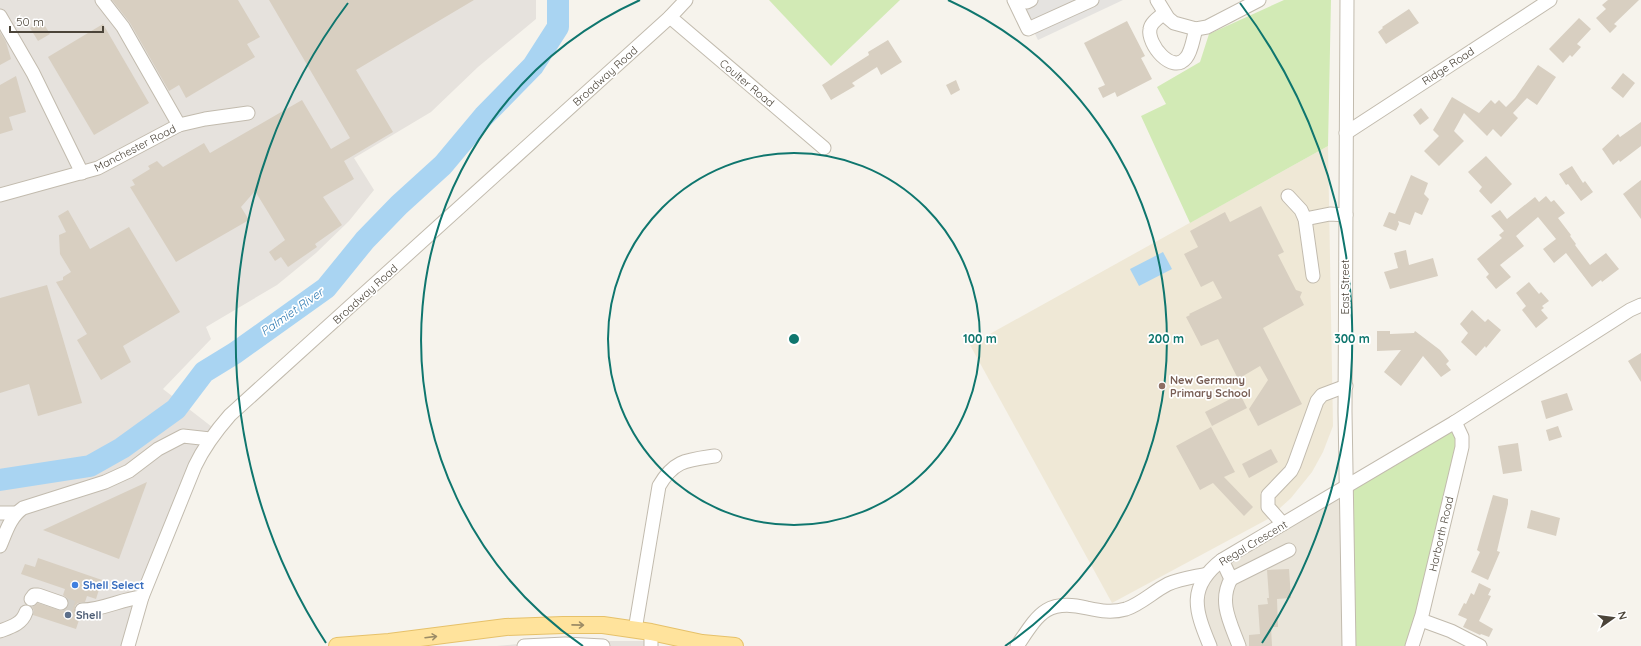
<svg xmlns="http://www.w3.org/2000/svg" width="1641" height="646" viewBox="0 0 1641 646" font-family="Quicksand,sans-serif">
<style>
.residential{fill:#eae5da}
.industrial{fill:#e6e2dd}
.education{fill:#efe8d6}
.green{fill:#d2eab5}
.parking{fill:#e5e3e0}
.water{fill:#a9d4f2}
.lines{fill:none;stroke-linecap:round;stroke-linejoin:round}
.river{stroke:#a9d4f2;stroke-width:22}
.building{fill:#d8cfc1}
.minor-tunnel{stroke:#d4d0c8;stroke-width:13;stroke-dasharray:13 6;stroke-linecap:butt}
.minor-casing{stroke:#c2bbae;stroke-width:15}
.major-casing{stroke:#e6c16a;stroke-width:18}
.minor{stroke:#fff;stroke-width:13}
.major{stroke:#ffe39c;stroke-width:16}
.oneway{stroke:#9c8c66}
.ring{fill:none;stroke:#0f766e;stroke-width:2}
.education-dot{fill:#8d6e63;stroke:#fff;stroke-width:1.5}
.shop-dot{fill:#3f7fe0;stroke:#fff;stroke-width:1.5}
.service-dot{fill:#5c6f8a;stroke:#fff;stroke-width:1.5}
.labels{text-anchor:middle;stroke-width:3.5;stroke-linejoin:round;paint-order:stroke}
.street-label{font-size:11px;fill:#4b4439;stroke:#fff}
.education-label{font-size:11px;font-weight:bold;fill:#785e54;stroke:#fff;text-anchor:start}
.shop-label{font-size:11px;font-weight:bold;fill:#366cbe;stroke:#fff;text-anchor:start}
.service-label{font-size:11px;font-weight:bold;fill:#4e5e75;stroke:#fff;text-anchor:start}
.water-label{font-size:12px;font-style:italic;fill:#2e7ab2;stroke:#fff}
.centre{fill:#0f766e;stroke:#fff;stroke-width:2}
.ring-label{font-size:12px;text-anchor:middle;font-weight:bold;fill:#0f766e;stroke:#fff;stroke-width:3.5;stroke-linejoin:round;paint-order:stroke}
</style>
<rect width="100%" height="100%" fill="#f6f3ec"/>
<polygon class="residential" points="1345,487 1349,646 1210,646 1197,604 1210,569"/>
<g class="industrial">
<polygon points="0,0 536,0 536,19 478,67 431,112 354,158 374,190 349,221 316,253 277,285 206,327 211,339 163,389 216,430 126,646 0,646"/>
<polygon points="546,641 650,641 650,646 497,646"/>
</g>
<polygon class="education" points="1328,146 1333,426 1323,452 1312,472 1291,498 1268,519 1112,603 970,345"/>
<g class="green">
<polygon points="769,0 900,0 831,66"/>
<polygon points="1284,0 1331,0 1328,146 1190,223 1141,116 1166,104 1157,87 1200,62 1209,34"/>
<polygon points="1455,421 1461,431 1412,646 1349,646 1345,487"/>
</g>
<polygon class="parking" points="1026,0 1123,0 1038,40 1021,5"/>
<polygon class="water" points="1163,252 1172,269 1139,286 1130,269"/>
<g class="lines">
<polyline class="river" points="0,480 90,466 122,448 176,409 204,372 235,353 326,288 365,240 399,205 443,165 484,116 533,66 558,27 558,0"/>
</g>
<g class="building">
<polygon points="112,0 238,0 260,37 247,44 255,57 186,98 179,85 169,91 130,23"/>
<polygon points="269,0 474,0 356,70 393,132 344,161 354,179 323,197 342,225 315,244 317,247 288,267 281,257 275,261 269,252 285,240 255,191 241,207 249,220 176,262 130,187 135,185 132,180 150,169 148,166 157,161 163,167 204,143 210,153 302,100 331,149 350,138"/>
<polygon points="1608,0 1639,0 1614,24 1617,26 1610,33 1596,18 1606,9 1602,5"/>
<polygon points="1409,9 1419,23 1386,44 1378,32 1383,28 1382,27"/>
<polygon points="1579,18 1591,29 1577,44 1581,47 1572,57 1570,55 1563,63 1549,49"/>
<polygon points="42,21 50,34 38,41 30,28"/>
<polygon points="1127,21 1145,56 1141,58 1152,79 1117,97 1115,92 1103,98 1098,88 1105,85 1084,43"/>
<polygon points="103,24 149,103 94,135 48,57"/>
<polygon points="0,32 6,42 11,59 0,65"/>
<polygon points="888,40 902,62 881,75 877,67 852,83 855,86 831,100 822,85 869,55 868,52"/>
<polygon points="1538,65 1556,77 1537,105 1527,98 1513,113 1518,118 1501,137 1493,129 1487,136 1464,113 1454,131 1464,141 1439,166 1424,151 1439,136 1433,130 1452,97 1479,113 1491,100 1495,104 1499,100 1506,107 1515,98"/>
<polygon points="1623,73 1635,83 1623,98 1611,88"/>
<polygon points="16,76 26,112 9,117 13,130 0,134 0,85"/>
<polygon points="956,80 960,90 951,95 946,85"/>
<polygon points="1421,108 1429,118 1420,125 1413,115"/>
<polygon points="1641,122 1641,146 1620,162 1619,160 1613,165 1602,149 1618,134 1620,137"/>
<polygon points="1486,156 1512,184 1491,204 1479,191 1482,187 1468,172"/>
<polygon points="1572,166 1583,183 1585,181 1593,192 1581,201 1568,184 1566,185 1559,174"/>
<polygon points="1411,175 1428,183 1424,194 1429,199 1422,215 1415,212 1410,225 1398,221 1399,224 1396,231 1383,226 1389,212 1395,214"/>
<polygon points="1641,180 1641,219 1623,194"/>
<polygon points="1546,196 1551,202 1554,200 1565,213 1558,218 1571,235 1570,236 1576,244 1575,245 1590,265 1606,253 1619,269 1602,282 1601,280 1592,287 1566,253 1554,263 1543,249 1556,239 1538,217 1516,236 1524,246 1500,265 1511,277 1496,289 1486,277 1489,274 1477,259 1502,238 1499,235 1504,231 1491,216 1500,210 1507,219 1535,197 1539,202"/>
<polygon points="1261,206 1284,252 1278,255 1296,290 1302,292 1300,297 1304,305 1263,328 1302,404 1258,426 1249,409 1268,380 1260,366 1238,379 1218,339 1201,346 1186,317 1190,315 1189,314 1222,298 1213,281 1201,287 1184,254 1198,247 1190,231 1225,212 1230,222"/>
<polygon points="68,210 90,249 129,227 180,312 123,346 131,362 101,380 77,340 87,334 56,282 63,280 63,277 71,272 60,254 59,235 66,232 58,216"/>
<polygon points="1406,250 1409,265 1433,258 1438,276 1390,289 1384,272 1398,268 1394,253"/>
<polygon points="1529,282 1539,294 1541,292 1549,301 1542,306 1544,308 1541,310 1548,318 1536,328 1522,310 1526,306 1516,293"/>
<polygon points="47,285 82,403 38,416 29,384 0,393 0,298"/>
<polygon points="1472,310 1485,322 1488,319 1501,330 1486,348 1485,346 1476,356 1461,342 1468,333 1460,324"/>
<polygon points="1377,331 1390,331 1390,334 1414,333 1415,331 1440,350 1449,361 1446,364 1451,370 1441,377 1423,356 1401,386 1384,372 1401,350 1377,351"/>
<polygon points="1641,353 1641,382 1628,361"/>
<polygon points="1567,393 1573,410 1546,419 1541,401"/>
<polygon points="1240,394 1247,408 1212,426 1205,412"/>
<polygon points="1558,426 1562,437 1549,441 1546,430"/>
<polygon points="1211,427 1235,472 1224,477 1253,507 1244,516 1213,483 1200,490 1176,446"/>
<polygon points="1518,443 1522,471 1503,474 1498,446"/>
<polygon points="1271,449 1278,462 1249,478 1242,464"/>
<polygon points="147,482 119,559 43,530"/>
<polygon points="1493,495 1508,499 1508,504 1497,551 1500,552 1488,580 1471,572 1480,552 1477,550"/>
<polygon points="1531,510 1560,518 1556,536 1527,528"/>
<polygon points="38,558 102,580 96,599 87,596 85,602 78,603 75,606 75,614 80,617 76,629 33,615 34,611 32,607 38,603 62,611 66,609 69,605 67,598 63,595 65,589 21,574 25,564 35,567"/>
<polygon points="1289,569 1291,598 1277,599 1278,627 1271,627 1272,646 1249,646 1249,635 1260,634 1258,605 1268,604 1267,598 1269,598 1267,570"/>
<polygon points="1479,583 1491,589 1488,595 1491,596 1479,621 1493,629 1489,637 1481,634 1480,635 1463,627 1467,619 1458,615 1464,603 1466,604 1471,593 1474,595"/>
</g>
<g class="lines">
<polyline class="minor-tunnel" points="61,603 82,610"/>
<g class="minor-casing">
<g id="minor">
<polyline points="102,0 123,27 179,125"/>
<polyline points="1014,0 1028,29 1092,0"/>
<polyline points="1015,0 1027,2 1031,0"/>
<polyline points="1157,0 1168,18 1174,23 1196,29 1207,27 1259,0"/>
<polyline points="1347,0 1345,412 1349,646"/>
<path d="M1164,13C1160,17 1151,22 1150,29C1147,44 1172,75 1186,58C1192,51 1193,38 1196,29"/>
<polyline points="0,16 33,73 82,173"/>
<polyline points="670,17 824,148"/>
<polyline points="1346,133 1550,0"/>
<polyline points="0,195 98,168 179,125 205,119 248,113"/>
<polyline points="1288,196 1301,210 1305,219 1313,276"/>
<polyline points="1305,219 1330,214 1346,215"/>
<polyline points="0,513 15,513"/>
<polyline points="1283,524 1268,507 1268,495 1291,471 1294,465 1317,401 1322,395 1346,386"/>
<path d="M0,546C6,532 10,517 23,508L105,482L129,471L158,449L183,436L210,439"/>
<polyline points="1222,560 1231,579 1289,550"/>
<path d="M1231,579C1218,602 1231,624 1239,646"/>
<polyline points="31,599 34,595 38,595 61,603"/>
<path d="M82,610C103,610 121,599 142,597"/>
<polyline points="1421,620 1451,631 1480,646"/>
<path d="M635,630L659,486C674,460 687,460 715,456"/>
<path d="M0,631C11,627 22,624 26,612"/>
<path d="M128,646L142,597L195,466C204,447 216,431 230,415L670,17L686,0"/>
<polyline points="524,646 565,644 603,646"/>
<polyline points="651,646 651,632"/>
<path d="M1017,646C1038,615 1046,598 1087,608C1101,611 1112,613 1126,609C1141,604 1154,591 1168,584C1180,579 1194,577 1207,574"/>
<path d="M1210,646C1195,610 1187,587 1222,560L1455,422L1630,310L1641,305"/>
<polyline points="1412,646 1422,615 1462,447 1462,437 1455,422"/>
</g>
</g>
<g class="major-casing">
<polyline id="major" points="337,646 389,642 506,627 563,625 603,625 651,632 702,643 735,646"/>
</g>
<use href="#minor" class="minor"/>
<use href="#major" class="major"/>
</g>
<defs><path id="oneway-shaft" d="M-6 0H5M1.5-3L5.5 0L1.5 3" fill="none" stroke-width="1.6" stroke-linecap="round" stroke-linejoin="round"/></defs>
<g class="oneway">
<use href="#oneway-shaft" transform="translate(578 625) rotate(1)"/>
<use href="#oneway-shaft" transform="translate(431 637) rotate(-7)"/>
</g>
<g class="ring">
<circle cx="794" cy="339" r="186"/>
<path d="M583 646A372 372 0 0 1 640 0M948 0A372 372 0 0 1 1005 646"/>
<path d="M326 643A558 558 0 0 1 348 3M1240 3A558 558 0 0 1 1262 643"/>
</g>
<circle class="education-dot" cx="1162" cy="386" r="4"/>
<circle class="shop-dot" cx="75" cy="585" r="4"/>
<circle class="service-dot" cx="68" cy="615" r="4"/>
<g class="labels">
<g class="street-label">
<text transform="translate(1448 66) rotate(-33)" y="4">Ridge Road</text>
<text transform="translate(605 76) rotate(-42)" y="4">Broadway Road</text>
<text transform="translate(747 83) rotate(40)" y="4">Coulter Road</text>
<text transform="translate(135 148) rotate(-27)" y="4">Manchester Road</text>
<text transform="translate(1345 287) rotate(-90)" y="4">East Street</text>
<text transform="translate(365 294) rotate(-42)" y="4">Broadway Road</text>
<text transform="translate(1441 534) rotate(-77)" y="4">Harborth Road</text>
<text transform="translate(1253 543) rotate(-31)" y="4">Regal Crescent</text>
</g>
<g class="education-label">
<text x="1170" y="384">New Germany<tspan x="1170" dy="13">Primary School</tspan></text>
</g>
<g class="shop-label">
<text x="83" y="589">Shell Select</text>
</g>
<g class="service-label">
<text x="76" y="619">Shell</text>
</g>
<g class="water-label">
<text transform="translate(292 312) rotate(-35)" y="4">Palmiet River</text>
</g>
</g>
<circle cx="794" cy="339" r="6" class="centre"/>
<g class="ring-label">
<text x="980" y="343">100 m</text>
<text x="1166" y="343">200 m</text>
<text x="1352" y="343">300 m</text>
</g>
<g transform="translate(1613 618) rotate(76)" stroke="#ffffff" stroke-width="3" paint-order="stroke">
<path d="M0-3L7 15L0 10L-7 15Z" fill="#4b4439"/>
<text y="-6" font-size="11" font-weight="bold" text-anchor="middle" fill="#4b4439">N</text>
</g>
<path d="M10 26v6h93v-6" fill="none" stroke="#4b4439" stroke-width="2"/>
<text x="16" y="26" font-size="12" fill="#4b4439" stroke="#ffffff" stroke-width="3" paint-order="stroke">50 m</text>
</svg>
